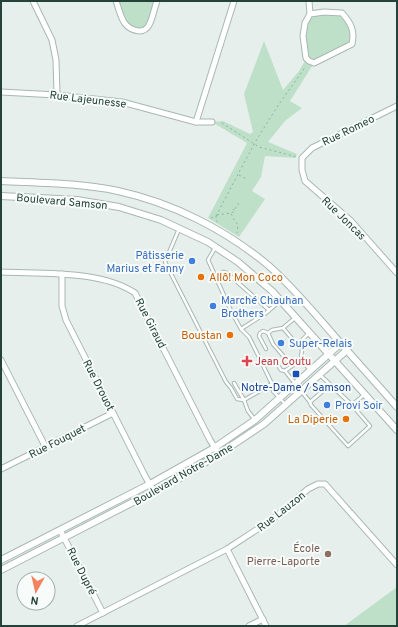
<svg xmlns="http://www.w3.org/2000/svg" width="398" height="627" viewBox="0 0 398 627" font-family="Overpass,sans-serif">
<style>
.green{fill:#bfe0c8}
.lines{fill:none;stroke-linecap:round;stroke-linejoin:round}
.service-casing{stroke:#a8b8b2;stroke-width:4.5}
.minor-casing{stroke:#a8b8b2;stroke-width:7}
.tertiary-casing{stroke:#a8b8b2;stroke-width:8}
.path{stroke:#86b3a5;stroke-width:1;stroke-dasharray:2 3;stroke-linecap:butt}
.service{stroke:#fff;stroke-width:2.5}
.minor{stroke:#fff;stroke-width:5}
.tertiary{stroke:#fff;stroke-width:6}
.shop-dot{fill:#3f7fe0;stroke:#f7fbf9;stroke-width:1.5}
.food-dot{fill:#e8710a;stroke:#f7fbf9;stroke-width:1.5}
.health-dot{fill:#e0444e;stroke:#f7fbf9;stroke-width:1.5}
.transit-dot{fill:#1a4fb4;stroke:#f7fbf9;stroke-width:1.5}
.education-dot{fill:#8d6e63;stroke:#f7fbf9;stroke-width:1.5}
.labels{text-anchor:middle;stroke-width:4;stroke-linejoin:round;paint-order:stroke}
.street-label{font-size:11px;fill:#24423a;stroke:#f7fbf9}
.shop-label{font-size:11px;fill:#366cbe;stroke:#f7fbf9;text-anchor:start}
.food-label{font-size:11px;fill:#c56008;stroke:#f7fbf9;text-anchor:end}
.health-label{font-size:11px;fill:#be3a42;stroke:#f7fbf9;text-anchor:start}
.transit-label{font-size:11px;fill:#164399;stroke:#f7fbf9}
.education-label{font-size:11px;fill:#785e54;stroke:#f7fbf9;text-anchor:end}
</style>
<rect width="100%" height="100%" fill="#e6efeb"/>
<g class="green">
<polygon points="116,1 157,1 145,30 127,27"/>
<polygon points="342,13 351,23 352,44 314,63 290,101 302,108 285,121 268,142 297,154 295,158 265,156 261,177 252,191 265,199 239,237 208,218 247,143 212,122 223,121 250,134 253,132 244,94 264,41 283,90 299,71 306,59 303,36 310,14"/>
<polygon points="397,587 397,626 344,626"/>
</g>
<g class="lines">
<g class="service-casing">
<g id="service">
<polyline points="179,229 165,262 226,382 231,388 237,399 244,400"/>
<polyline points="215,248 208,260 232,313 241,329 249,337 258,355 272,384 273,391 285,404"/>
<polyline points="216,275 223,272 227,273 269,310"/>
<polyline points="283,328 295,342 303,344"/>
<polyline points="241,329 266,313 281,300"/>
<polyline points="309,333 303,339 301,359 310,370"/>
<polyline points="266,349 259,336 260,333 263,331 268,333"/>
<polyline points="301,359 285,371 310,402 330,385"/>
<polyline points="292,366 273,344 268,333 272,330 283,328 296,317"/>
<polyline points="279,367 281,370 285,371"/>
<polyline points="234,383 244,400"/>
<polyline points="310,402 311,405 348,446 370,426 352,405 320,375"/>
<polyline points="352,405 365,394"/>
<polyline points="255,420 248,411 244,400 272,384"/>
</g>
</g>
<g class="minor-casing">
<g id="minor">
<polyline points="33,1 52,40 56,60 57,95"/>
<path d="M116,1C121,15 122,29 139,31C143,31 147,29 149,25C153,18 154,9 157,1"/>
<path d="M309,1L310,14L305,23L303,36L306,58L309,61L314,63L352,44C355,31 351,23 342,13L324,12L310,14"/>
<polyline points="1,92 57,95 122,102 196,122 234,1"/>
<polyline points="397,106 312,148 302,158 302,170 305,181 351,221 397,273"/>
<polyline points="196,122 212,122"/>
<path d="M1,272C42,274 101,270 135,293L210,440L219,454"/>
<polyline points="62,274 62,306 66,320 145,476 154,492"/>
<polyline points="1,360 45,446"/>
<polyline points="1,469 113,413"/>
<polyline points="60,530 103,613"/>
<polyline points="227,549 266,626"/>
<polyline points="77,626 227,549 273,519 308,489 318,484 325,484 397,565"/>
<polyline points="249,626 263,619"/>
</g>
</g>
<g class="tertiary-casing">
<g id="tertiary">
<path d="M1,181C40,183 80,183 118,191C173,203 226,230 269,266C294,288 315,314 337,339C357,362 377,384 397,407"/>
<polyline points="1,196 77,200 119,207 161,220 208,242 238,262 272,291 397,430"/>
<polyline points="1,560 150,484 214,448 255,420 341,343"/>
<polyline points="1,570 178,479 219,454 264,424 347,350"/>
</g>
</g>
<g class="path">
<polyline points="222,123 259,147 297,157"/>
<polyline points="239,175 247,179 247,178"/>
<polyline points="233,209 235,211"/>
<polyline points="232,213 239,203"/>
<polyline points="217,215 231,213 233,218 238,225 237,233"/>
<polyline points="216,216 254,144 277,107 306,66"/>
<polyline points="211,218 216,216 217,222"/>
<polyline points="282,343 286,339"/>
</g>
<use href="#service" class="service"/>
<use href="#minor" class="minor"/>
<use href="#tertiary" class="tertiary"/>
</g>
<g class="shop-dot">
<circle cx="192" cy="261" r="4"/>
<circle cx="213" cy="306" r="4"/>
<circle cx="281" cy="343" r="4"/>
<circle cx="327" cy="405" r="4"/>
</g>
<g class="food-dot">
<circle cx="201" cy="277" r="4"/>
<circle cx="230" cy="335" r="4"/>
<circle cx="346" cy="419" r="4"/>
</g>
<path class="health-dot" d="M245 355h4v4h4v4h-4v4h-4v-4h-4v-4h4z"/>
<rect class="transit-dot" x="292" y="370" width="8" height="8" rx="2"/>
<circle class="education-dot" cx="328" cy="554" r="4"/>
<g class="labels">
<g class="street-label">
<text transform="translate(88 99) rotate(7)" y="4">Rue Lajeunesse</text>
<text transform="translate(348 130) rotate(-26)" y="4">Rue Romeo</text>
<text transform="translate(62 201) rotate(5)" y="4">Boulevard Samson</text>
<text transform="translate(344 218) rotate(44)" y="4">Rue Joncas</text>
<text transform="translate(151 323) rotate(63)" y="4">Rue Giraud</text>
<text transform="translate(99 385) rotate(63)" y="4">Rue Drouot</text>
<text transform="translate(57 441) rotate(-27)" y="4">Rue Fouquet</text>
<text transform="translate(183 474) rotate(-30)" y="4">Boulevard Notre-Dame</text>
<text transform="translate(281 511) rotate(-38)" y="4">Rue Lauzon</text>
<text transform="translate(82 571) rotate(63)" y="4">Rue Dupré</text>
</g>
<g class="shop-label">
<text x="184" y="259" text-anchor="end">Pâtisserie<tspan x="184" dy="13">Marius et Fanny</tspan></text>
<text x="221" y="304">Marché Chauhan<tspan x="221" dy="13">Brothers</tspan></text>
<text x="289" y="347">Super-Relais</text>
<text x="335" y="409">Provi Soir</text>
</g>
<g class="food-label">
<text x="209" y="281" text-anchor="start">Allô! Mon Coco</text>
<text x="222" y="339">Boustan</text>
<text x="338" y="423">La Diperie</text>
</g>
<g class="health-label">
<text x="255" y="365">Jean Coutu</text>
</g>
<g class="transit-label">
<text x="296" y="391">Notre-Dame / Samson</text>
</g>
<g class="education-label">
<text x="320" y="552">École<tspan x="320" dy="13">Pierre-Laporte</tspan></text>
</g>
</g>
<rect width="398" height="627" fill="none" stroke="#24423a" stroke-width="4"/>
<g transform="translate(36 591) rotate(188)"><circle r="19" fill="#f7fbf9" stroke="#a3b1ad"/>
<path d="M0-3L7 15L0 10L-7 15Z" fill="#f4845f"/>
<text y="-6" font-size="11" font-weight="bold" text-anchor="middle" fill="#24423a">N</text>
</g>
</svg>
